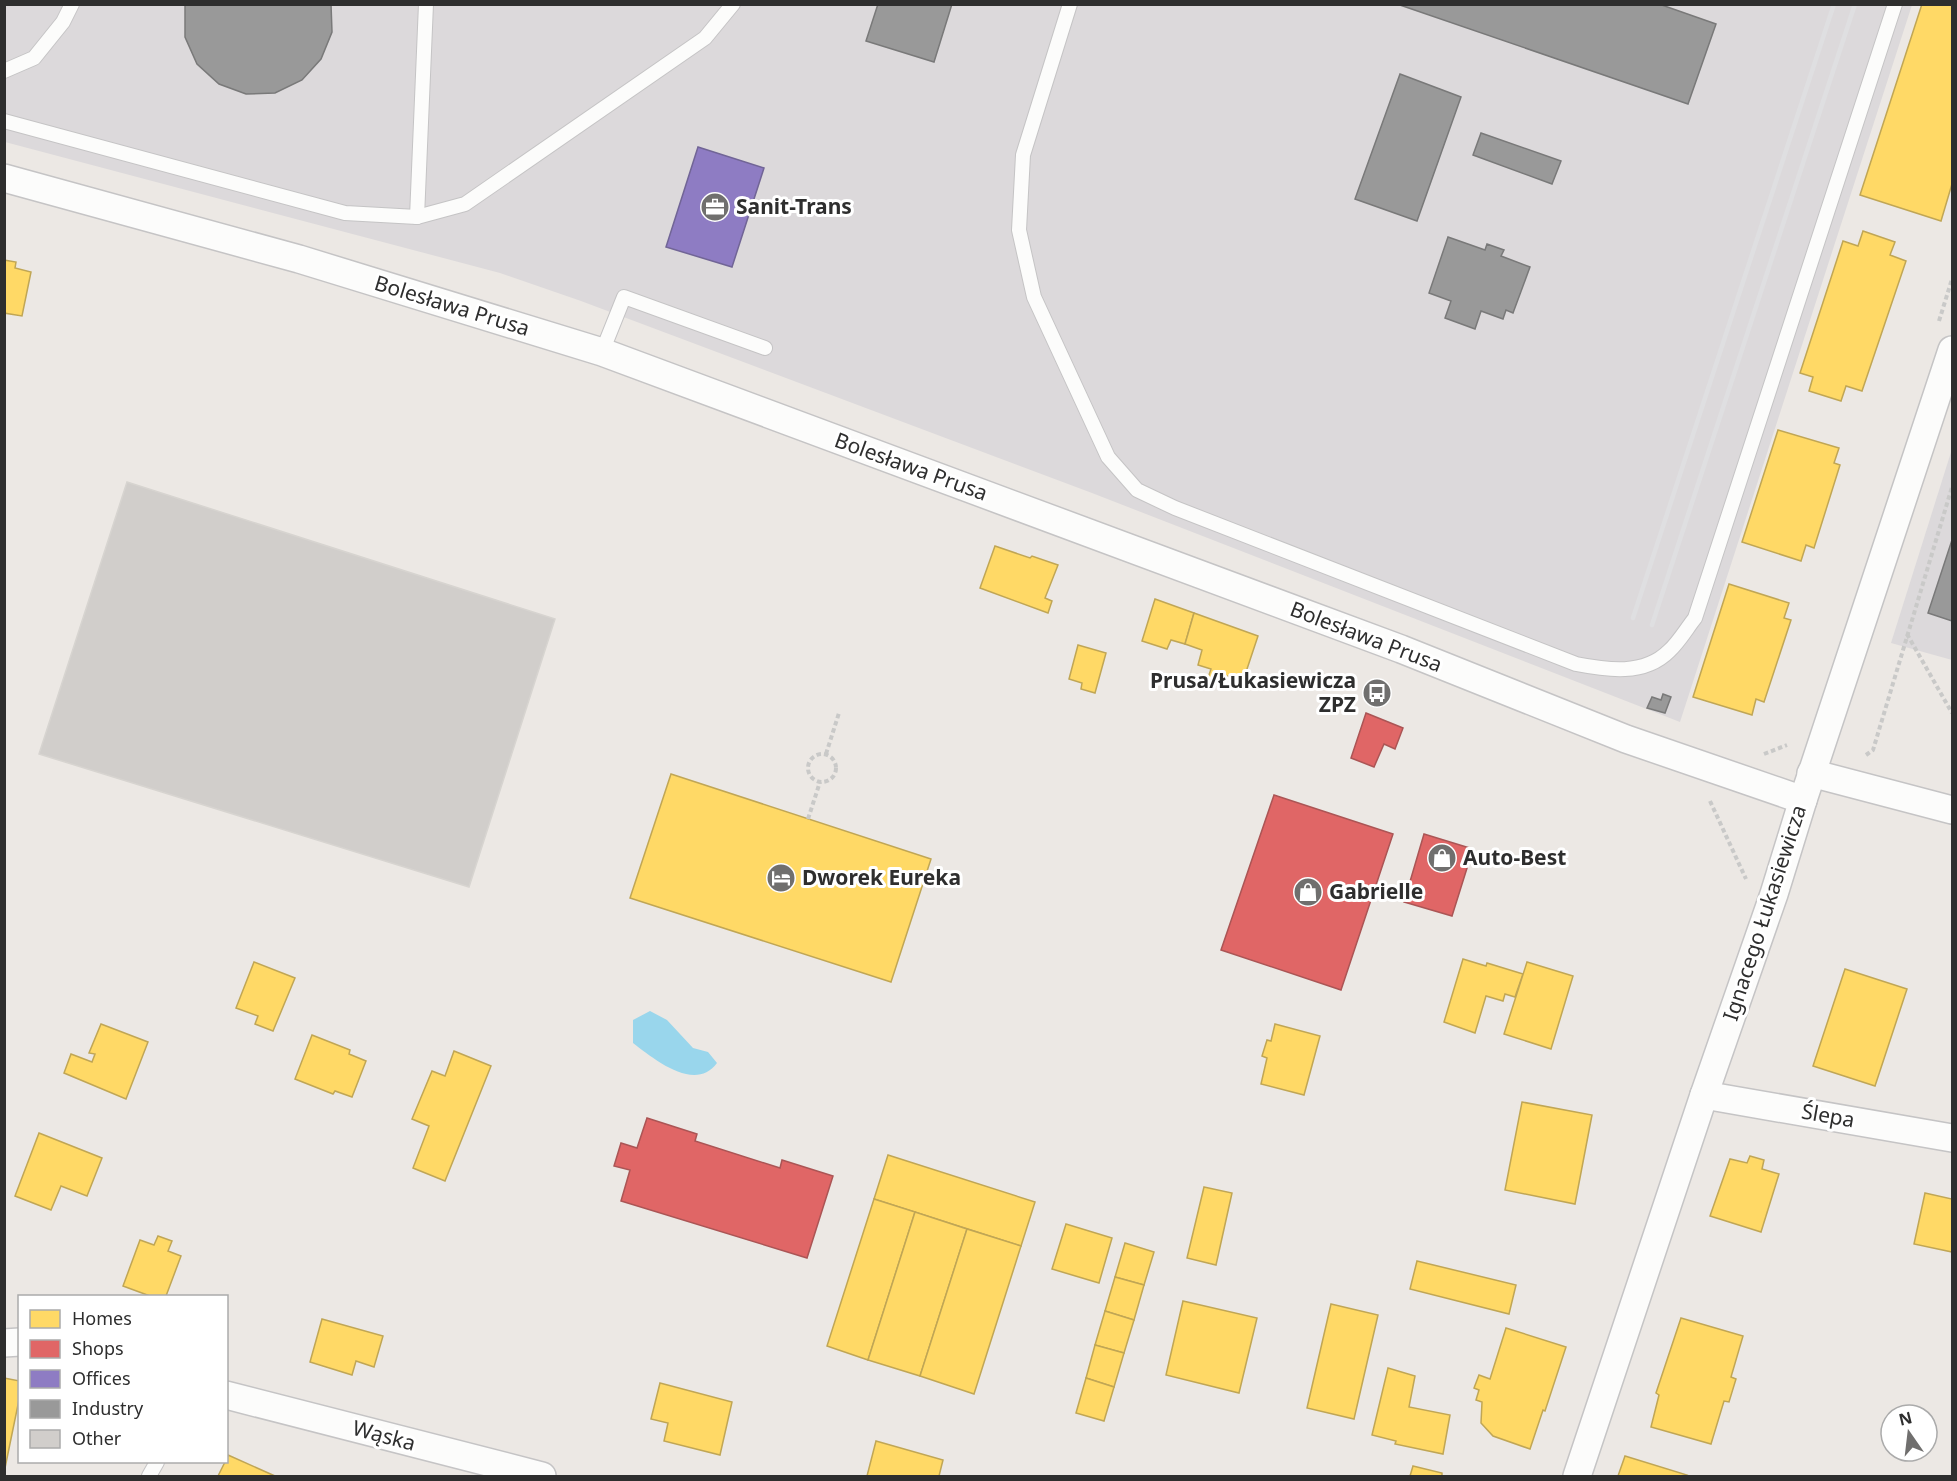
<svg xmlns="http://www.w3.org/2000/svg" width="1957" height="1481" viewBox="0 0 1957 1481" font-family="'Noto Sans',sans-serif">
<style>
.industrial{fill:#dcd9db}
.water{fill:#99d6ec}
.homes{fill:#ffd966;stroke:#c0a655;stroke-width:1.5}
.shops{fill:#e06666;stroke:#ab5555;stroke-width:1.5}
.offices{fill:#8e7cc3;stroke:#716596;stroke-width:1.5}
.industry{fill:#999;stroke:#797979;stroke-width:1.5}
.building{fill:#d1cecb;stroke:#d7d4d0;stroke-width:1.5}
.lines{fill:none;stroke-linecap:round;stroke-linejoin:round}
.lane-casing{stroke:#c5c4c5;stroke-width:16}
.street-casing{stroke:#c5c4c5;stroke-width:30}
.path{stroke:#c9c9c8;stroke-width:4;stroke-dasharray:4.5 3;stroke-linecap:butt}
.lane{stroke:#fcfcfb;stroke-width:14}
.street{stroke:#fcfcfb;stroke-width:27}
.rail{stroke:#dfdfe1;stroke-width:4.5}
.labels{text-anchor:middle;stroke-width:6;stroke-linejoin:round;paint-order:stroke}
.poi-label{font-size:21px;font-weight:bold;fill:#2e2e2e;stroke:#fff;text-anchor:start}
.street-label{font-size:21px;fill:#2e2e2e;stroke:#fff}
</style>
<rect width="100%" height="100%" fill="#ece8e4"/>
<g class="industrial">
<polygon points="4,5 1912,5 1680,722 1092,493 581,301 500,273 5,142"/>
<polygon points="1952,449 1952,660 1891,643"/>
</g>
<path class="water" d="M650,1011L667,1020L693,1048L708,1052L717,1063C695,1093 654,1059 633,1043V1020Z"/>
<g class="homes">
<polygon points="1922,4 1952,4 1952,184 1941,221 1860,195"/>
<polygon points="1863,231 1895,242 1890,255 1906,261 1862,391 1846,386 1841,401 1809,391 1813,377 1800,373 1843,241 1858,246"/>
<polygon points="4,260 16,262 15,268 31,272 22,316 4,313"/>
<polygon points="1778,430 1839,448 1834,463 1840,465 1814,548 1806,545 1801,561 1742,542"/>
<polygon points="995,546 1030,558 1032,556 1058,565 1045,598 1052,601 1048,613 980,588"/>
<polygon points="1729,584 1789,603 1784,618 1791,620 1764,702 1756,699 1752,715 1693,697"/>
<polygon points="1155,599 1194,613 1185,644 1171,640 1167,649 1142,641"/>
<polygon points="1194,613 1258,636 1243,681 1227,676 1223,686 1207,681 1211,669 1198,665 1202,650 1185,644"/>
<polygon points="1078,645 1106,653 1095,693 1081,689 1082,683 1069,679"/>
<polygon points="671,774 931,859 891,982 630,898"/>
<polygon points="1463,959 1486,966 1487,963 1523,974 1515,997 1505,994 1503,1001 1486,996 1475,1033 1444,1022"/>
<polygon points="254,962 295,978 273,1031 255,1024 258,1016 236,1008"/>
<polygon points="1527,962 1573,976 1551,1049 1504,1034"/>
<polygon points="1845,969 1907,989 1875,1086 1813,1066"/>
<polygon points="101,1024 148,1042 126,1099 64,1073 71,1054 92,1062 95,1054 89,1053"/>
<polygon points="1275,1024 1320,1036 1304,1095 1261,1084 1267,1058 1262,1056 1267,1040 1271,1041"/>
<polygon points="312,1035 350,1050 349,1054 366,1061 352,1097 335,1091 333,1094 295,1079"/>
<polygon points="454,1051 491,1066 445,1181 413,1168 429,1126 412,1119 432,1071 445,1076"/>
<polygon points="1522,1102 1592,1115 1575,1204 1505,1190"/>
<polygon points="39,1133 102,1158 87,1196 61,1186 51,1210 15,1196"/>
<polygon points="888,1155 1035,1202 1021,1246 874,1199"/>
<polygon points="1750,1156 1764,1160 1762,1169 1779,1174 1761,1232 1710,1216 1730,1159 1747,1163"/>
<polygon points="1204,1187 1232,1193 1216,1265 1187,1258"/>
<polygon points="1925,1193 1952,1199 1952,1252 1914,1244"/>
<polygon points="874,1199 915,1212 868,1360 827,1346"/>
<polygon points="915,1212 967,1229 920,1376 868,1360"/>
<polygon points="1066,1224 1112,1238 1099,1283 1052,1269"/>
<polygon points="967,1229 1021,1246 974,1394 920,1376"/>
<polygon points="158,1236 172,1241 168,1251 181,1256 166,1296 150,1296 123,1286 140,1240 154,1245"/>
<polygon points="1125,1243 1154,1252 1144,1285 1115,1277"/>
<polygon points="1417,1261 1516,1285 1509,1314 1410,1289"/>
<polygon points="1115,1277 1144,1285 1134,1320 1105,1311"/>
<polygon points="1183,1301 1257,1318 1239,1393 1166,1375"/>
<polygon points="1331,1304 1378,1315 1354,1419 1307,1408"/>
<polygon points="1105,1311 1134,1320 1124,1353 1095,1345"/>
<polygon points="1681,1318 1743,1336 1731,1377 1736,1379 1729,1402 1724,1401 1711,1444 1651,1427 1659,1395 1656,1393"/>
<polygon points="322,1319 383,1336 374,1367 356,1361 352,1375 310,1362"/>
<polygon points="1506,1328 1566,1347 1545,1411 1543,1410 1530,1449 1493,1436 1481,1423 1482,1402 1476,1400 1479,1390 1474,1388 1479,1375 1490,1379"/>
<polygon points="1095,1345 1124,1353 1114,1387 1086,1378"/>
<polygon points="1388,1368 1415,1376 1409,1407 1450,1415 1443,1454 1395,1444 1396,1441 1372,1435"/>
<polygon points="4,1378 20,1381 20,1395 5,1468"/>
<polygon points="1086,1378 1114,1387 1104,1421 1076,1413"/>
<polygon points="660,1383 732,1402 720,1455 664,1441 668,1423 651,1419"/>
<polygon points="876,1441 943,1460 939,1476 867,1476"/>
<polygon points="228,1455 275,1476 218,1476 225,1462 226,1462"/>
<polygon points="1625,1456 1687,1475 1686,1476 1618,1476"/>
<polygon points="1413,1466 1442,1473 1442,1476 1410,1476"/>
</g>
<g class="shops">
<polygon points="1366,713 1403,728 1395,749 1384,744 1374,767 1351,758"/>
<polygon points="1274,795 1393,834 1341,990 1221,950"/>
<polygon points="1424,834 1473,849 1452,916 1404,902"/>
<polygon points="647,1118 697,1134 695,1141 780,1168 782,1160 833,1176 807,1258 621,1201 630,1170 614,1166 621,1143 637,1148"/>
</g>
<polygon class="offices" points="698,147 764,168 732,267 666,247"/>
<g class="industry">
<polygon points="185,4 331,4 332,32 321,59 302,80 275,93 246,94 219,84 197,64 185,37"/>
<polygon points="878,4 952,4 934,62 866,41"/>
<polygon points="1397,4 1659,4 1716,24 1688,104"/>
<polygon points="1400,74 1461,97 1417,221 1355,199"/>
<polygon points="1481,133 1561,161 1552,184 1473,155"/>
<polygon points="1448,237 1485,250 1487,244 1504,250 1501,256 1530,267 1513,313 1506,310 1503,319 1481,311 1475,329 1445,318 1451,301 1429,293"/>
<polygon points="1952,540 1952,621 1928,613"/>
<polygon points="1663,694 1671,697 1665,713 1647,708 1652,697 1661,700"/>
</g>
<polygon class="building" points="127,482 555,619 469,887 39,754"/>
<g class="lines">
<g class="lane-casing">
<g id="lane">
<path d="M1070,4L1023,155L1019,230L1034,297L1108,457L1137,490L1175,508L1576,664C1607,670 1644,676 1669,651C1679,642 1687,628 1695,618L1895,4"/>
<polyline points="4,71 34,58 63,22 72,4"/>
<polyline points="4,121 345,213 417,217 465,204 705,38 733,4"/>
<polyline points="417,217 426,4"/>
<polyline points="602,352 624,297 765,348"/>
<polyline points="149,1476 157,1462"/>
</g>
</g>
<g class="street-casing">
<g id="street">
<polyline points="4,178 299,259 602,352 1401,649 1626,739 1803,800"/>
<polyline points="1811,773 1952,810"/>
<polyline points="1704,1095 1952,1138"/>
<polyline points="4,1343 20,1342"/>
<polyline points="226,1395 542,1476"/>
<polyline points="1577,1476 1704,1095 1774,894 1803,800 1952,350"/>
</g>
</g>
<g class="path">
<polyline points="1939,321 1952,279"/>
<polyline points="1907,634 1952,713"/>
<circle cx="822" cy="768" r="14"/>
<polyline points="826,754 839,713"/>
<polyline points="1764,754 1787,745"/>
<polyline points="1866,755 1873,750 1952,487"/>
<polyline points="1710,801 1746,879"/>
<polyline points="808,819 820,782"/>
</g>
<use href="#lane" class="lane"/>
<use href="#street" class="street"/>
<g class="rail">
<polyline points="1633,618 1834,4"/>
<polyline points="1652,625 1855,4"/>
</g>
</g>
<defs>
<g id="office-disc" transform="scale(1.5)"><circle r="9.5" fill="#706f6e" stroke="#fff"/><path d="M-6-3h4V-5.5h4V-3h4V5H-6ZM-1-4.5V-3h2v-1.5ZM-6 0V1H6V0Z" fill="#fff"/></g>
<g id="bus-disc" transform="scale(1.5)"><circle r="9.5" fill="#706f6e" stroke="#fff"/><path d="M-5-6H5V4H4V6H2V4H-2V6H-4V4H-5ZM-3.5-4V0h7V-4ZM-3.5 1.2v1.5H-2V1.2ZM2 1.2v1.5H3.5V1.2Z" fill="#fff"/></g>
<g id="shop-disc" transform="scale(1.5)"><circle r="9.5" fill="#706f6e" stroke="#fff"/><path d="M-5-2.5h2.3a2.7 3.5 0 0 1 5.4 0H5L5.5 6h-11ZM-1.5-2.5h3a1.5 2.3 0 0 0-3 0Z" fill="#fff"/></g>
<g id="hotel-disc" transform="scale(1.5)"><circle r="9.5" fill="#706f6e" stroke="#fff"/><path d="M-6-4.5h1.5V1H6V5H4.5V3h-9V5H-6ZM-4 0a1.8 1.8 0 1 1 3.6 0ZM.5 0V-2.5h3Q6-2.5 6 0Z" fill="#fff"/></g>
</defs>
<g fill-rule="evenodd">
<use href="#office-disc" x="715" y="207"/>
<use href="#bus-disc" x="1377" y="693"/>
<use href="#shop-disc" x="1442" y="858"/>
<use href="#hotel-disc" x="781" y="878"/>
<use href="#shop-disc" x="1308" y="892"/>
</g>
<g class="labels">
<g class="poi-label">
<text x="736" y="214">Sanit-Trans</text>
<text x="1356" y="688" text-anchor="end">Prusa/Łukasiewicza<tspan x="1356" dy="24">ZPZ</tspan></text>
<text x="1463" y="865">Auto-Best</text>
<text x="802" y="885">Dworek Eureka</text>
<text x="1329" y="899">Gabrielle</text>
</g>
<g class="street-label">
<text transform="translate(452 306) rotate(17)" y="7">Bolesława Prusa</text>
<text transform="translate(911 467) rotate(20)" y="7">Bolesława Prusa</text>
<text transform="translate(1366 637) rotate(21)" y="7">Bolesława Prusa</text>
<text transform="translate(1765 913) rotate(-72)" y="7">Ignacego Łukasiewicza</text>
<text transform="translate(1828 1116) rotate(10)" y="7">Ślepa</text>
<text transform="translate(384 1436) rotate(15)" y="7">Wąska</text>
</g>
</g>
<rect width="1957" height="1481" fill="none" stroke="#2e2e2e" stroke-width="12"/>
<rect x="18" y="1295" width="210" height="168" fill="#ffffff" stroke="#ababab" stroke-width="1.5"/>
<rect x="30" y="1310" width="30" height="18" fill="#ffd966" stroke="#ababab" stroke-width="1.5"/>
<text x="72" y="1325" font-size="18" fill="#2e2e2e">Homes</text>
<rect x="30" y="1340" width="30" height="18" fill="#e06666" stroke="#ababab" stroke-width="1.5"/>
<text x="72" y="1355" font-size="18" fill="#2e2e2e">Shops</text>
<rect x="30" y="1370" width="30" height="18" fill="#8e7cc3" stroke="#ababab" stroke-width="1.5"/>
<text x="72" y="1385" font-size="18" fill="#2e2e2e">Offices</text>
<rect x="30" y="1400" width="30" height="18" fill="#999999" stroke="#ababab" stroke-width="1.5"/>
<text x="72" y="1415" font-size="18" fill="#2e2e2e">Industry</text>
<rect x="30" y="1430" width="30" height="18" fill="#d1cecb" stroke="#ababab" stroke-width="1.5"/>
<text x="72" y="1445" font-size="18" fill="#2e2e2e">Other</text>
<g transform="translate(1909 1433) rotate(346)"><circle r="28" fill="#ffffff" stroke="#ababab" stroke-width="1.5"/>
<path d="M0-4.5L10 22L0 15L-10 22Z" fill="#706f6e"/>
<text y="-9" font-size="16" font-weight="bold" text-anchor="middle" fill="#2e2e2e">N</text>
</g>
</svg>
